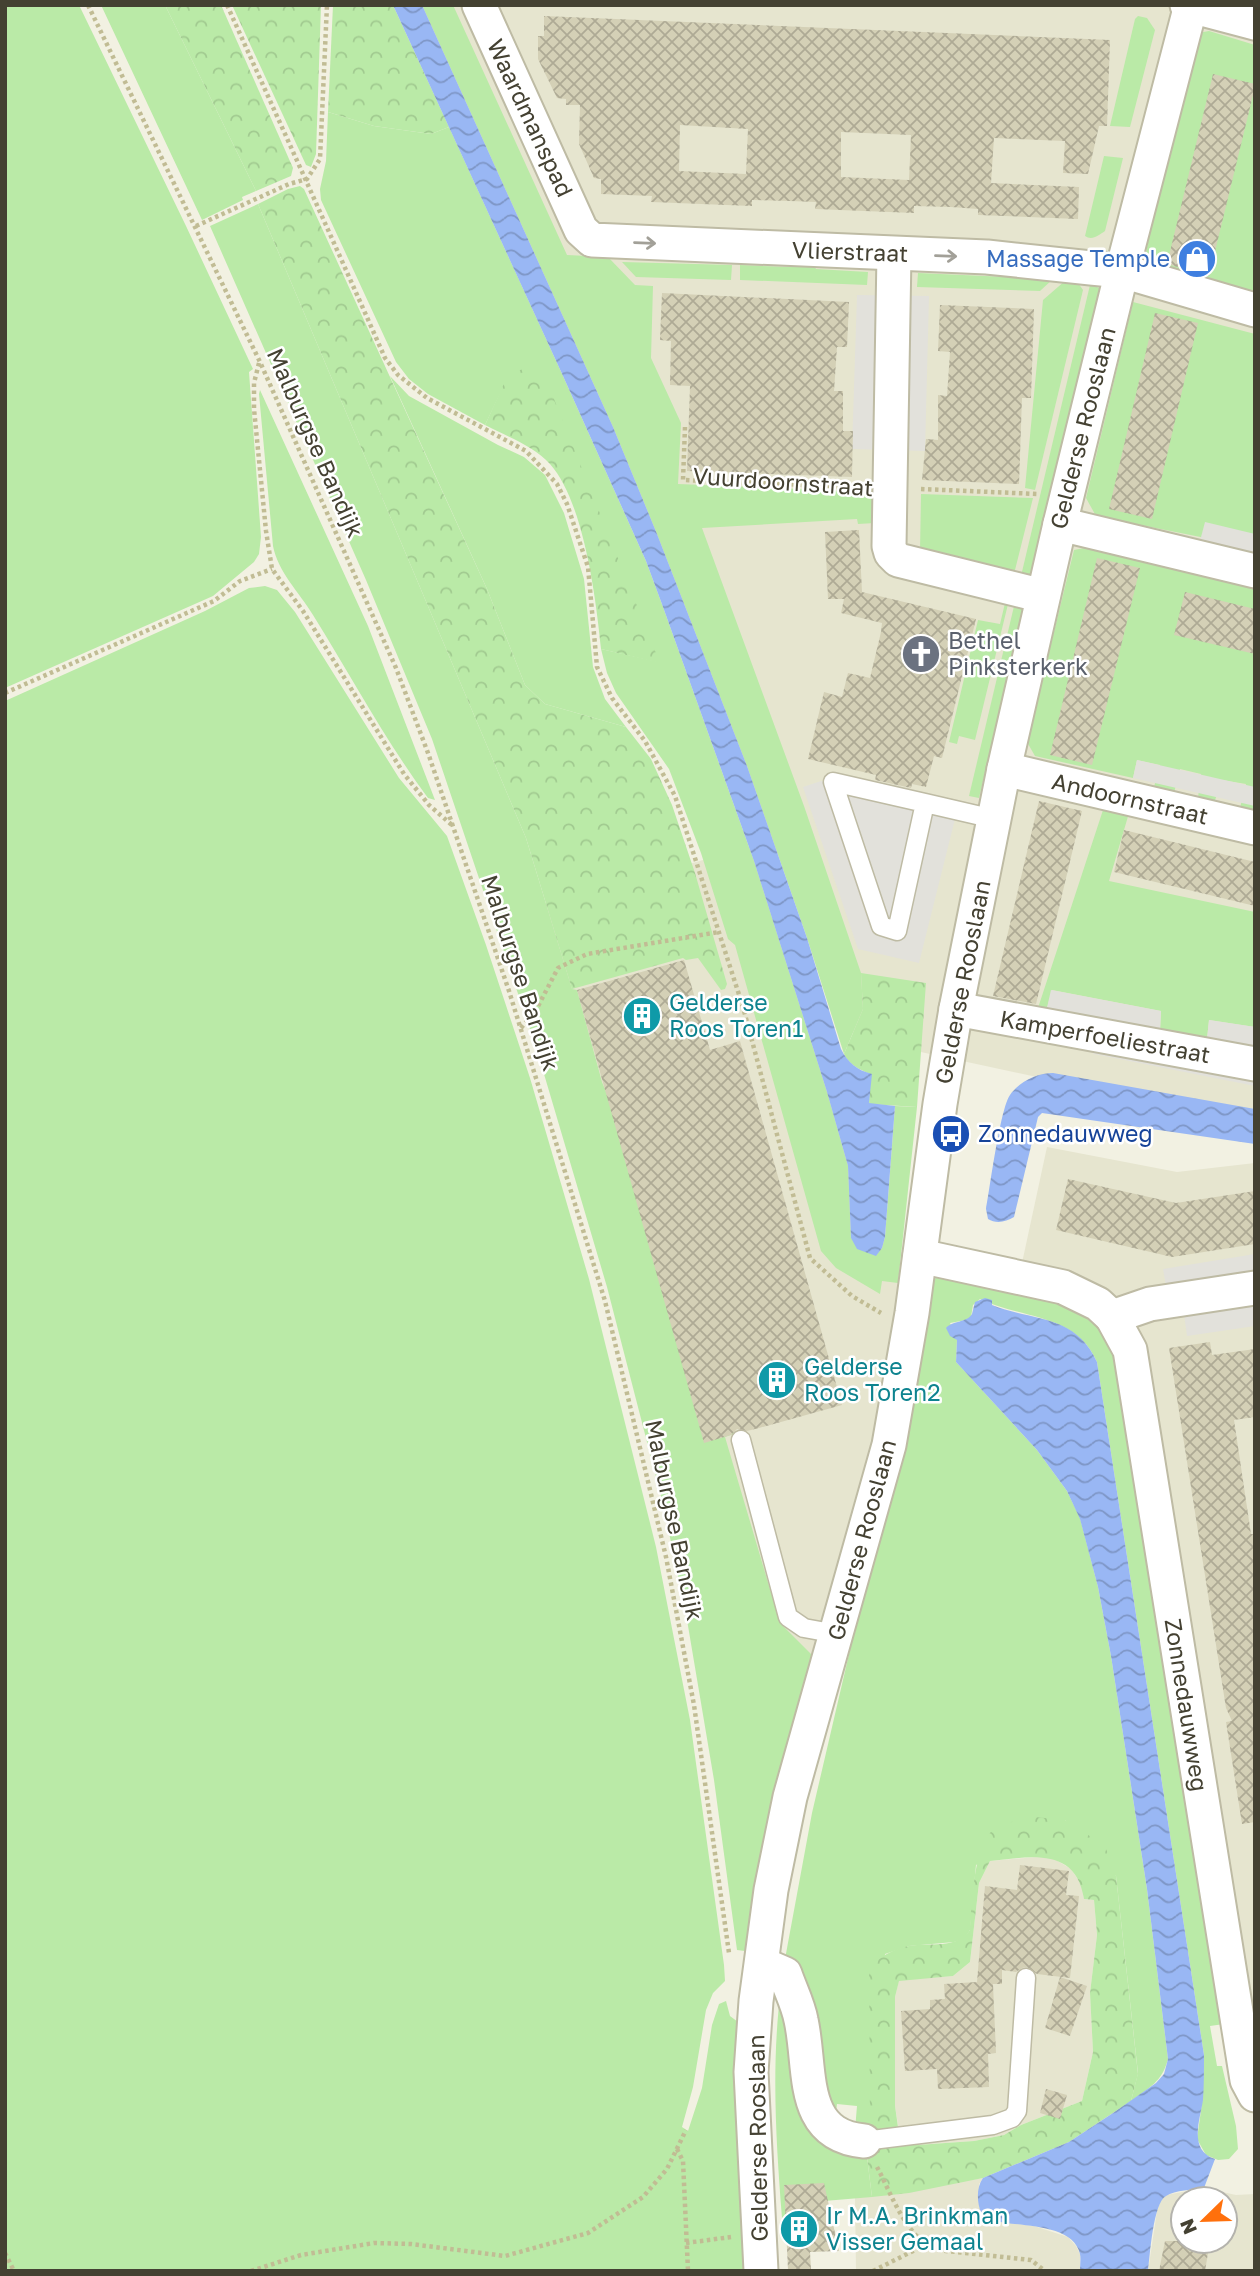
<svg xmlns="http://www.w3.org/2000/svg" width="1260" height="2276" viewBox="0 0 1260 2276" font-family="'Golos Text',sans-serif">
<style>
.residential{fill:#e6e5cf;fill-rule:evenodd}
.green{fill:#baeaa7}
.forest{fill:url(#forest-crowns)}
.parking{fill:#e2e1db}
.water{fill:url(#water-waves)}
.building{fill:url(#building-cross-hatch);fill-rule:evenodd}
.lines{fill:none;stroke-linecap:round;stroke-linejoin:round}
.service-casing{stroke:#bebba4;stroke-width:21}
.minor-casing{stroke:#bebba4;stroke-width:37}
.path{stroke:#c1bc94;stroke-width:4.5;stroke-dasharray:3.5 3.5;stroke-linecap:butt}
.service{stroke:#fff;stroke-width:18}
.minor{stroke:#fff;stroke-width:33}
.oneway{stroke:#a2a098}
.labels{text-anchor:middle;stroke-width:5;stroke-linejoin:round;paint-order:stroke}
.street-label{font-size:23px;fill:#444132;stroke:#fff}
.shop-label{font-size:23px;fill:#366cbe;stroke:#fff;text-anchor:end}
.worship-label{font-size:23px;fill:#5b616d;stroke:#fff;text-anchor:start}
.culture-label{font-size:23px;fill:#0d838f;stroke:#fff;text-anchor:start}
.transit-label{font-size:23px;fill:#164399;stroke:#fff;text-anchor:start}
</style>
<defs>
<pattern id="forest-crowns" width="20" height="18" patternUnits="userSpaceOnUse" patternTransform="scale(1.75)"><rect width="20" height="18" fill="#baeaa7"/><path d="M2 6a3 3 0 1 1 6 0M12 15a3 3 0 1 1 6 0" fill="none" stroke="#a1ca90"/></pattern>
<pattern id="water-waves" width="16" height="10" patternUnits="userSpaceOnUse" patternTransform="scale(1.75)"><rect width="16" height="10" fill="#99b7f4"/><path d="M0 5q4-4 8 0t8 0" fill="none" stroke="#7e96c6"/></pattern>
<pattern id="building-cross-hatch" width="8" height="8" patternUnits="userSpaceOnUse" patternTransform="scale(1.75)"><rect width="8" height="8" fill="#d4d0b6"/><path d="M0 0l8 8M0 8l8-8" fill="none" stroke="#aeaa95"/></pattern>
</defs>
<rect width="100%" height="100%" fill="#f2f1e2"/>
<g class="residential">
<polygon points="417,5 1255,5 1255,1124 856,1038"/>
<polygon points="767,842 899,1289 869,1464 780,1778 523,911"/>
<polygon points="1047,1147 1177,1172 1255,1163 1255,2063 1144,1359 1022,1263"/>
<polygon points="1037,1857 1053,1858 1071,1869 1082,1885 1084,1899 1094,1900 1097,1935 1090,1993 1093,2052 1082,2101 1021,2125 1004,2135 974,2141 917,2145 901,2144 895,2106 895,1997 899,1980 953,1976 970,1962 979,1883 990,1861"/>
<polygon points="983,2178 979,2184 979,2207 995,2221 1034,2226 1068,2237 1076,2246 1080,2254 1080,2271 856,2271 855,2198"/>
<path d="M1204,2188L1236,2195L1255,2194V2271H1148L1157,2211L1161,2200L1166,2195ZM1183,2199H1225V2241H1183Z"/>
</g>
<g class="green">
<polygon points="5,5 79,5 186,226 253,369 249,372 261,537 259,554 254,562 213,596 5,688"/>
<polygon points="101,5 165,5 256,191 242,197 243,200 202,220"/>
<polygon points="422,5 453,5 567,255 608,257 635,285 653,286 651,358 681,423 678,484 874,492 875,523 858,524 857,519 702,528 804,806 861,973 863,1009 844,1054 807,938 747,766 657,534 613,427"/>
<polygon points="1138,16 1147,18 1155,30 1130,127 1110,126 1135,19"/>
<polygon points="1209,31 1255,45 1255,296 1144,262 1176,106 1198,33"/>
<polygon points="328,112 374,126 431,134 449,127 563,376 646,561 663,607 754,861 827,1092 848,1166 851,1238 876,1255 882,1248 885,1237 895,1106 917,1107 898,1283 882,1281 880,1294 836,1268 821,1251 735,945 728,939 701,853 669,769 616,693 607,673 601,649 659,662 508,377 485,425 428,394 409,379 396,362 321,200 320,189 326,161"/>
<path d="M1104,156L1123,158L1105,231C1099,235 1092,241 1085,236Z"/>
<polygon points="258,204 526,838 572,989 577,990 602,1082 709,1344 734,1434 725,1437 780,1623 813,1656 767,1824 745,1951 737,1950 714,1780 686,1614 663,1504 607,1287 536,1047 432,739 366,580 210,226"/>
<polygon points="799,259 810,259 816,269 868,272 867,285 740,280 740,265 790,267"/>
<polygon points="622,262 732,265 731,280 636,277"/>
<polygon points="918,273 1053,279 1040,291 917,287"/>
<polygon points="1066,280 1076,280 1083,290 1035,490 1025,488 1043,300"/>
<polygon points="1090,285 1100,288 1031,578 1021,576"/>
<polygon points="1133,302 1255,334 1255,548 1096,516 1086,498"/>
<polygon points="390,376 409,396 498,445 524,457 545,475 564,513 584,579 593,667 605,699 626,727 545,704 525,685 487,589"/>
<path d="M260,390L368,626L435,800L428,798C385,740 351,676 313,615C299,592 278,572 273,546L259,394Z"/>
<polygon points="921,494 1033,498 1014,574 920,552"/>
<polygon points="1084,548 1255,586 1254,812 1240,808 1246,784 1222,780 1214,803 1198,798 1201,774 1180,769 1174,793 1154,787 1160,765 1137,760 1133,778 1035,756 1027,742 1074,550"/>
<polygon points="265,586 277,590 295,612 399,778 447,836 486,945 530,1078 589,1279 656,1547 690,1720 724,1965 725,1981 713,1993 706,2010 693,2087 682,2127 688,2131 702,2088 712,2025 719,2004 726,2001 730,2016 738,2022 740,2041 734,2065 745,2271 5,2271 5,701 205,611 249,588"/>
<polygon points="1006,599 1009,600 975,740 959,736 957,744 949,742 978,620 1000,624"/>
<polygon points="1015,602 1025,604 979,798 969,796"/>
<polygon points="1104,807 1129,813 1109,881 1255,912 1255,1027 1209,1020 1207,1039 1160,1031 1161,1011 1052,990 1046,1012 1037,1011"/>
<path d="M950,1271L1008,1282L1082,1312L1103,1332L1118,1357L1224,2024L1210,2026L1217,2066H1222L1236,2126L1238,2149L1229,2159L1218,2160L1206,2155L1197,2139L1202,2103L1204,2055L1097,1362C1076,1313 1021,1319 980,1299L973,1305L971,1317L966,1320L950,1323L957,1340L956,1362L1037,1450L1067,1491L1080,1518L1098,1587L1111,1656L1147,1889L1168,2059C1162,2082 1150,2087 1131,2101L1138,2073L1116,1876L1065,1820L976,1865L970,1930L964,1939L954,1942L909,1946L885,1954L870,2131L855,2130L857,2106L837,2104L835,2120L785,1959L812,1813L853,1637L905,1451L929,1290L936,1277Z"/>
<path d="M781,1988L801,2071L866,2149L872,2197L812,2202L811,2221L782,2218C776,2142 771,2065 781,1988Z"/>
</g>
<g class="forest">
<polygon points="165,5 221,5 293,168 291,176 256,191"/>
<polygon points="232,5 321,5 316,154 311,167 306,165"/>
<polygon points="333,5 393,5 449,127 431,134 374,126 328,112"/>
<polygon points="300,186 304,189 487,589 525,685 545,704 626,727 651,759 672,805 695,873 727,984 725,989 721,990 698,958 686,960 683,958 572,989 526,838 258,204 288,189"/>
<path d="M528,366L544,374L660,663L601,649C596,599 584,502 550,464C534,446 506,436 485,425L507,377Z"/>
<path d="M861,973L926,983L917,1107L869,1104L870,1074C859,1069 849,1065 844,1054L863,1009Z"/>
<path d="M1035,1817L1065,1820L1105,1846L1116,1876L1138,2074L1131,2101L1069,2142L983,2178L909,2193L872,2197L866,2149H878L901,2144L917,2145L974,2141L1004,2135L1021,2125L1082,2101L1093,2052L1090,1993L1097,1935L1094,1900L1084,1899C1076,1846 1029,1857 990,1861L979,1883L970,1962L953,1976L899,1981L895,1997V2106L898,2127L870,2131L869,1966C882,1956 893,1949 909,1946C930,1942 956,1950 970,1930C972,1905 973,1840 997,1827C1008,1821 1023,1820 1035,1817Z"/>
</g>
<g class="parking">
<polygon points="857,295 929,296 925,451 852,449"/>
<polygon points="1205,522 1255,534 1255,554 1200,541"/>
<polygon points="1137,760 1255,787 1255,806 1133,778"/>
<polygon points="821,781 957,811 919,963 858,949 803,787"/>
<polygon points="1051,990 1161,1011 1160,1031 1046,1012"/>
<polygon points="1209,1020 1255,1027 1255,1048 1207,1039"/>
<polygon points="1085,1044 1255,1078 1255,1086 1094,1054"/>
<polygon points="1255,1254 1255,1277 1167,1292 1163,1269"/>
<polygon points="1255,1303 1255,1326 1187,1336 1184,1314"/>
</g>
<g class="water">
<path d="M393,5H422L613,427L657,534L747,766L807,938L841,1049C848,1063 857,1070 872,1074L869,1103L895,1106L885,1237L882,1248L876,1256L857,1249L851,1238L848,1166L827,1092L754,861L663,607L646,561L563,376Z"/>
<path d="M1053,1073L1255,1109V1144L1042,1113L1038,1117L1014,1217C1006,1222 996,1224 988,1219L986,1209C990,1188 1000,1109 1010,1095C1019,1082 1037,1073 1053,1073Z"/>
<path d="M985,1298L992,1300V1305C1032,1321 1076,1314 1097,1362L1204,2055C1204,2070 1204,2085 1203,2100C1200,2120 1188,2150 1215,2159L1204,2188C1193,2190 1175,2190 1166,2196C1153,2203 1150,2256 1148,2271H1080C1080,2265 1081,2259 1080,2254C1073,2223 1019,2227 996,2221C991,2219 986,2216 981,2213C977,2202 976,2188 983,2178L1069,2142L1113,2113L1156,2083L1164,2074L1168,2059L1147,1889L1111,1656L1098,1587L1080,1519L1067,1491L1037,1450L956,1362L957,1340L950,1336L946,1328C953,1320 967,1323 972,1314C973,1310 974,1306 975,1302Z"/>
</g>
<g class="building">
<path d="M544,16L1110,40L1107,126H1099L1088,174L1063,173L1065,141L994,138L991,183L1079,187L1078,219L978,215V209L951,207L914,206V213L815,209L816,202L790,201L752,200V206L651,202L652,196L601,194V179L594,178L579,144L580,105H566V99L557,98L538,59V36H544ZM680,125L748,129L746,174L679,171ZM841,132L911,135L909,180L841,177Z"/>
<polygon points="1213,74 1255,84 1255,87 1209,276 1167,264"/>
<polygon points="662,293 849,302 847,347 837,347 834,391 843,391 843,431 853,431 852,477 687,471 690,386 670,385 671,341 660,340"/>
<polygon points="940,305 1034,309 1031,398 1022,398 1019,484 922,480 926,439 938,440 938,395 947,396 950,352 938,351"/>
<polygon points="1155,313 1198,323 1152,519 1109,509"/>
<polygon points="859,530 862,592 976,619 942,758 934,756 926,787 912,784 911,788 875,780 876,775 808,759 824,692 842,697 848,673 870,678 881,632 882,623 841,613 844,599 828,599 825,532"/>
<polygon points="1097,558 1140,568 1092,765 1050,755"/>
<polygon points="1185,592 1255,609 1255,654 1174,635"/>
<polygon points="1039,801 1082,811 1036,1004 993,996"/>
<polygon points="1124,830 1255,862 1255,906 1114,872"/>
<polygon points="684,960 710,1050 740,1041 842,1405 759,1428 747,1431 737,1429 731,1435 704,1443 577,990"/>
<polygon points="1068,1179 1176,1203 1255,1191 1255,1244 1172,1257 1056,1230"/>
<polygon points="1210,1342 1212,1355 1255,1349 1255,1417 1234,1420 1251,1534 1255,1534 1255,1822 1242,1824 1226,1722 1232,1721 1226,1708 1169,1348"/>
<polygon points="1020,1865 1069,1871 1066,1895 1079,1896 1070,1978 1037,1974 1027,1967 1022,1968 1016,1972 1002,1970 1002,1984 993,1984 996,2053 988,2054 989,2087 938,2089 937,2069 905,2071 901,2011 930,2009 930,2000 945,1999 944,1984 977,1982 985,1886 1017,1890"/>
<polygon points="1060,1977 1087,1986 1070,2036 1045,2028"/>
<polygon points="1046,2089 1067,2095 1060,2119 1040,2113"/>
<polygon points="824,2183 839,2251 810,2252 811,2269 788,2270 784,2185"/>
<polygon points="1165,2241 1210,2241 1205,2271 1159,2271"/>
</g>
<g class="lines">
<g class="service-casing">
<g id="service">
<polyline points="925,803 833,782 881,926 897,931 925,803 994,819"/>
<polyline points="741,1440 788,1617 804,1628 837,1634"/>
<polyline points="864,2141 993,2125 1012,2118 1017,2111 1026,1978"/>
</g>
</g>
<g class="minor-casing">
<g id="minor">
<polyline points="479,5 581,230 592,240 987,257 1091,268 1122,271 1255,310"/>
<polyline points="1187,5 1255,23"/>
<polyline points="894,254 889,546 891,553 898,560 1043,596"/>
<polyline points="1060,524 1255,571"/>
<polyline points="1004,769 1255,828"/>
<polyline points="956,1009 1255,1064"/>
<polyline points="920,1256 1063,1287 1098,1304 1112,1317 1150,1304 1255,1288"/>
<polyline points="1112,1317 1130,1350 1247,2080 1255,2095"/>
<path d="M762,1964L785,1974C790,1989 798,2004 801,2020C812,2069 798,2135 864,2141"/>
<polyline points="761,2271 751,2072 756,2001 771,1890 790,1797 889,1445 912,1313 940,1104 956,1009 1004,769 1060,524 1122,271 1191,5"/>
</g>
</g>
<g class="path">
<polyline points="88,5 260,362 396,668 428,753 509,991 605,1301 666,1557 694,1705 729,1953"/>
<path d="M227,5C280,123 333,240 385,358L398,375L427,398L526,451L557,484L567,504L588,567L597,667L612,698L645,741L675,796L743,1007L810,1258L852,1296L881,1313"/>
<polyline points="196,226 289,184 307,179 320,159 327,5"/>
<polyline points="259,363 254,383 254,409 266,531 272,569 303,611 404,774 429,805 453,826"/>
<polyline points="685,427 683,480 859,487"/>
<polyline points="921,489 1037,494"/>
<polyline points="5,693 214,601 240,581 272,569"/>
<polyline points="521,1028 536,1010 558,968 587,954 719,932"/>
<polyline points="677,2149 683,2161 688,2271"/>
<path d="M877,2167C892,2195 906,2238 937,2250L1031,2260L1045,2271"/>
<polyline points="686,2243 731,2237"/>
<polyline points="5,2253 14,2271"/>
<polyline points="251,2271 301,2255 374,2243 411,2244 505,2256 588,2233 643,2197 667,2169 686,2130"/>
<polyline points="873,2271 925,2245"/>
</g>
<use href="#service" class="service"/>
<use href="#minor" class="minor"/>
</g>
<defs><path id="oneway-shaft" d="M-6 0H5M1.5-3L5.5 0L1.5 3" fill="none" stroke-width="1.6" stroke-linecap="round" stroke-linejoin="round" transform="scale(1.75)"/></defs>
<g class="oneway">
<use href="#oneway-shaft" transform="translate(645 243) rotate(2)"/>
<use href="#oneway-shaft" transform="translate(946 256) rotate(2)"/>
</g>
<defs>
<g id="shop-disc" transform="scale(2.0125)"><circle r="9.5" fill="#3f7fe0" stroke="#fff"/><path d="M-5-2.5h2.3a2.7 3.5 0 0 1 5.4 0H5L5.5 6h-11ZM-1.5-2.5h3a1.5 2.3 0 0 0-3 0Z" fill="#fff"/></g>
<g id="church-disc" transform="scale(2.0125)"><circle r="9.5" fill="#6b7280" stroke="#fff"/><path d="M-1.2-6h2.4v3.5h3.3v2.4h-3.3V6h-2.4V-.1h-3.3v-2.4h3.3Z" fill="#fff"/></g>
<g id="building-disc" transform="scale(2.0125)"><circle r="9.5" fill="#0f9aa8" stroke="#fff"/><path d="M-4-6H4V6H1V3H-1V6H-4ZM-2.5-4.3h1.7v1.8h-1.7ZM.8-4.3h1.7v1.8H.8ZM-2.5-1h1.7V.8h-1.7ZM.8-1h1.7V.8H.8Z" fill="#fff"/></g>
<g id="bus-disc" transform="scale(2.0125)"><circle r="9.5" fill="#1a4fb4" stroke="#fff"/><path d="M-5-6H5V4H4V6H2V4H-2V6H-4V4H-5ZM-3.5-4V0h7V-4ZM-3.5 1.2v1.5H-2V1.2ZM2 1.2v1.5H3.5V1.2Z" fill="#fff"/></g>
</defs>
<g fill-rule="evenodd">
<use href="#shop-disc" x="1197" y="259"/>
<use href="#church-disc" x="921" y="654"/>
<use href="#building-disc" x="642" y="1016"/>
<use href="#bus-disc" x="951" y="1134"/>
<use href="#building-disc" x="777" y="1380"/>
<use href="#building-disc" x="799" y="2229"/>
</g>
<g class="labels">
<g class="street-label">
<text transform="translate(530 118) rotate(65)" y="8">Waardmanspad</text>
<text transform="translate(850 252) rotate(2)" y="8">Vlierstraat</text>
<text transform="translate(1083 428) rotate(-76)" y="8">Gelderse Rooslaan</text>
<text transform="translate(315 443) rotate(66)" y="8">Malburgse Bandijk</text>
<text transform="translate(783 482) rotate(4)" y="8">Vuurdoornstraat</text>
<text transform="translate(1130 799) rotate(13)" y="8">Andoornstraat</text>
<text transform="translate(520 973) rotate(72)" y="8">Malburgse Bandijk</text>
<text transform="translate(963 982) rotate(-79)" y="8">Gelderse Rooslaan</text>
<text transform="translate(1105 1037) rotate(10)" y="8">Kamperfoeliestraat</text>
<text transform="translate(674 1520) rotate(78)" y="8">Malburgse Bandijk</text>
<text transform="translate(862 1540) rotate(-75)" y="8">Gelderse Rooslaan</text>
<text transform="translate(1186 1705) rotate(81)" y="8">Zonnedauwweg</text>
<text transform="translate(758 2138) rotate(-91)" y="8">Gelderse Rooslaan</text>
</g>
<g class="shop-label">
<text x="1170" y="267">Massage Temple</text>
</g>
<g class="worship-label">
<text x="948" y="649">Bethel<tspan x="948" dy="26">Pinksterkerk</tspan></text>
</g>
<g class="culture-label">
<text x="669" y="1011">Gelderse<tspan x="669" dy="26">Roos Toren1</tspan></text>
<text x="804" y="1375">Gelderse<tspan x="804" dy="26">Roos Toren2</tspan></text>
<text x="826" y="2224">Ir M.A. Brinkman<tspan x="826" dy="26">Visser Gemaal</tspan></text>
</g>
<g class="transit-label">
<text x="978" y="1142">Zonnedauwweg</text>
</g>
</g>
<rect width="1260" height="2276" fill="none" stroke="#444132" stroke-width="14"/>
<g transform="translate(1204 2220) rotate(247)"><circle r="33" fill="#ffffff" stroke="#b4b3ad" stroke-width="2"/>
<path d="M0-5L12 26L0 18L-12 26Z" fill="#ff700c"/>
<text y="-10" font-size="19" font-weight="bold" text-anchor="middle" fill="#444132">N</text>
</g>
</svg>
